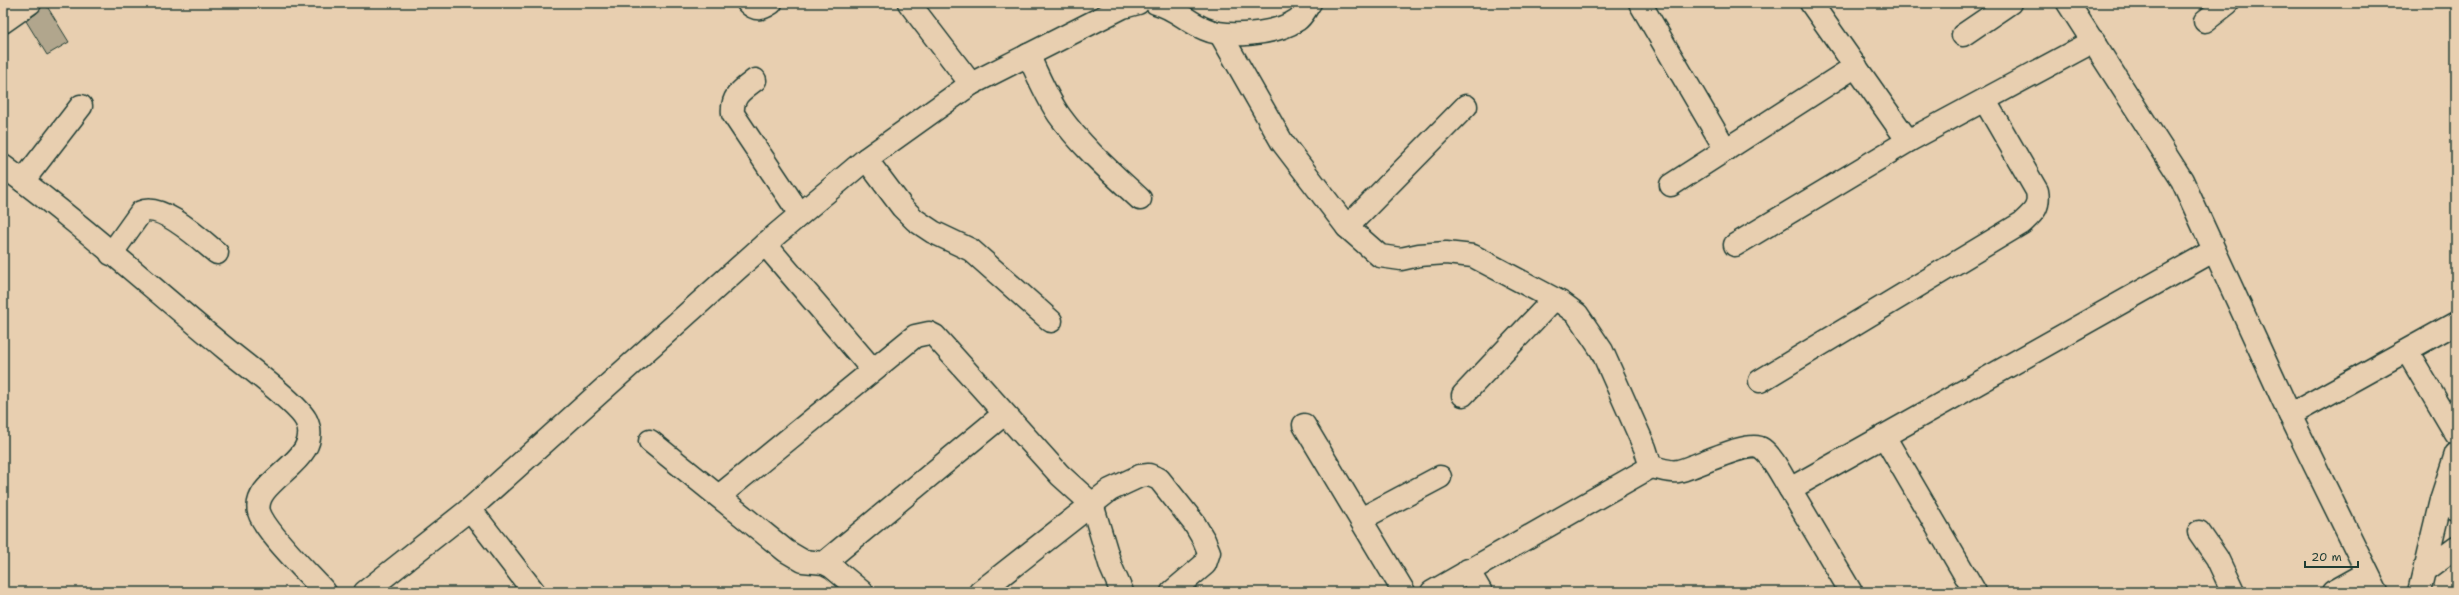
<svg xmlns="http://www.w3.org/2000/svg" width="2459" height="595" viewBox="0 0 2459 595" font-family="'Shantell Sans',sans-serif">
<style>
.building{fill:#b1a68d;stroke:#1f3d34}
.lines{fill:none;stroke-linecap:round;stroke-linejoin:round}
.minor-casing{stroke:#1f3d34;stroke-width:25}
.major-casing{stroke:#1f3d34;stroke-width:25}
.minor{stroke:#e8cfb0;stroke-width:22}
.major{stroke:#e8cfb0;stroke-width:22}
</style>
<rect width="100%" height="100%" fill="#e8cfb0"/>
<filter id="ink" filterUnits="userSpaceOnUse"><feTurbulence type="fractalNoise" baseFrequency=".025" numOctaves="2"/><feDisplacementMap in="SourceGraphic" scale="8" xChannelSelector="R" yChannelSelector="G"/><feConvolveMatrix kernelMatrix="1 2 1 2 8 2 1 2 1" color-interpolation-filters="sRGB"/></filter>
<g filter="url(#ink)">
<polygon class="building" points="42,3 45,3 69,42 47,55 26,21 37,13"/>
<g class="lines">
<g class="minor-casing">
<g id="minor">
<path d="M748,3C756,11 762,9 771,3"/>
<polyline points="909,3 971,84"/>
<path d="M1156,3C1176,8 1187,22 1205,29C1227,39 1277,34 1297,20C1303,16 1306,8 1310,3"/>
<polyline points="1640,3 1726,150"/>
<polyline points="1811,3 1908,141"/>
<polyline points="2068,3 2182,180 2290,415 2377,592"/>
<polyline points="2205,21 2228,3"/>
<polyline points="3,22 30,3"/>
<polyline points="1221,35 1282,142 1347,227 1380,256 1401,259 1419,255 1446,253 1473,256 1562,303 1577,314 1602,351 1645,448 1651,467 1432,592"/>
<polyline points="1963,35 2010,3"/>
<path d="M1028,55C1038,75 1046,96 1059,115C1082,147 1112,173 1140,199"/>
<path d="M755,80C742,90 731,96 733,114L800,214"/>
<polyline points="866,159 902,207 915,220 933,232 971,250 1051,321"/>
<path d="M3,166C80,223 152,288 226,349C243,363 297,403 306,420C326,461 251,479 259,512C265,532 310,575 325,592"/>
<polyline points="23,181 81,106"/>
<polyline points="1671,185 1856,66"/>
<polyline points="1347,227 1466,106"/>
<polyline points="765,244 872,369"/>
<polyline points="1735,245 1908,141 2094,41"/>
<path d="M111,254L141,212C161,202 201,240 217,253"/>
<polyline points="2407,351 2456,434"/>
<path d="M1760,381L2022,223C2034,212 2040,207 2037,191L1985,101"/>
<polyline points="1463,395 1554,299"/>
<polyline points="2290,415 2456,323"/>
<polyline points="1304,425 1404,592"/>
<polyline points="1884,436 1975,592"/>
<polyline points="650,441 786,551 803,561 824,563 832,567 862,592"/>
<path d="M1651,467C1659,468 1670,473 1678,471C1695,468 1749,439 1762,449C1774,458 1782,477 1790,489"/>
<polyline points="719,496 915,336 929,333 935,336 1060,475 1092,504 1111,567 1122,592"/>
<polyline points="2441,500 2456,509"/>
<polyline points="470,509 534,592"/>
<polyline points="1361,519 1440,477"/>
<polyline points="2199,532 2217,558 2233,592"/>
<polyline points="824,563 1004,414"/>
<polyline points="1468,570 1481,592"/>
<polyline points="2425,570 2456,547"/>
<polyline points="365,592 470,509 765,244 866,159 971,84 1123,7 1138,3"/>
<polyline points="980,592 1110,490 1140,476 1149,475 1159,479 1194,523 1204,540 1209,552 1205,564 1172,592"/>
<polyline points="1851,592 1790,489 2213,251"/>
<polyline points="2333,592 2367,573"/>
</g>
</g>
<g class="major-casing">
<polyline id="major" points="2419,592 2441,500 2456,454"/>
</g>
<use href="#minor" class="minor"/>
<use href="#major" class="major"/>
</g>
</g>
<rect width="2459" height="595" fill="none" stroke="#e8cfb0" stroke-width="16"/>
<rect x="8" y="8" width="2443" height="579" fill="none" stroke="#1f3d34" stroke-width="1.5" filter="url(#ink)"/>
<path d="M2305 561v6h53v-6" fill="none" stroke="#1f3d34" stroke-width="2"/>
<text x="2311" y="561" font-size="12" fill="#1f3d34" stroke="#e8cfb0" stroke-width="3" paint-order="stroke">20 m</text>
</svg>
